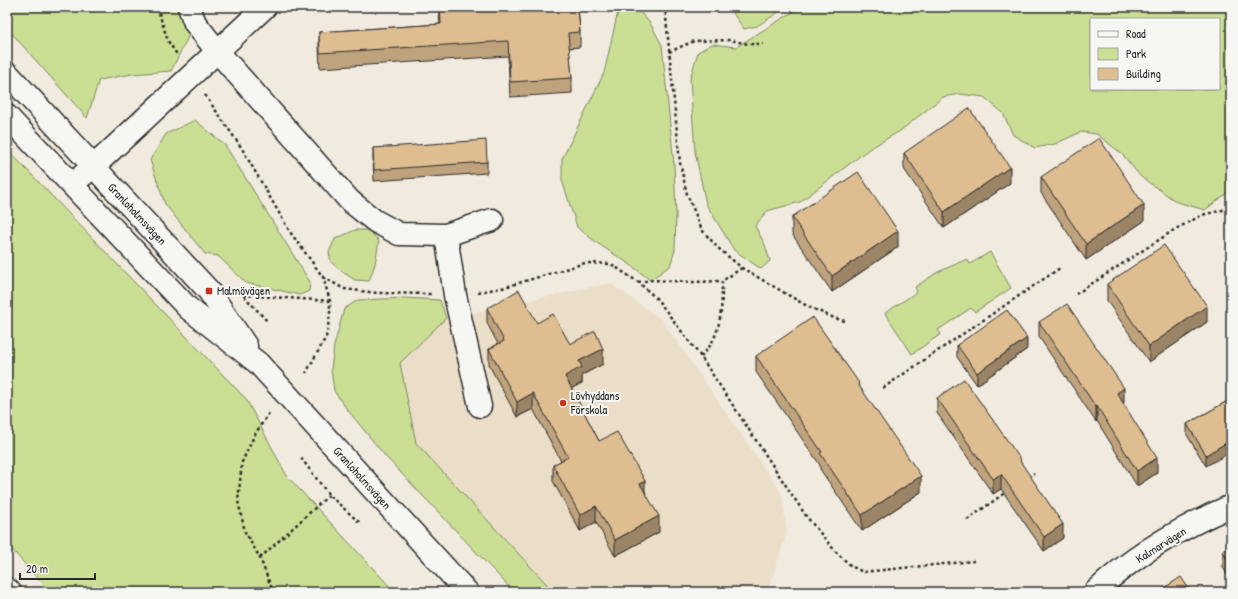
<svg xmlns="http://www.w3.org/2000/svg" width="1238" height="599" viewBox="0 0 1238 599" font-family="'Patrick Hand',sans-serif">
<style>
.built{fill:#ebdec8}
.green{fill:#cadf94;stroke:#7a8560;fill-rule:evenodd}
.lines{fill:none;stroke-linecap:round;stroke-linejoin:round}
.minor-casing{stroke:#2b2b2b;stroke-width:25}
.path{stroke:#2b2b2b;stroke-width:2.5;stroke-dasharray:3 3;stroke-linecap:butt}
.minor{stroke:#f6f6f2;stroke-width:22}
.wall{fill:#bfa37d;stroke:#2b2b2b}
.shaded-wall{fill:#9b8566;stroke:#2b2b2b}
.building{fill:#debe91;stroke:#2b2b2b}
.poi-dot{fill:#c8321e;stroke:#f6f6f2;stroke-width:1.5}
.labels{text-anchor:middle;stroke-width:4;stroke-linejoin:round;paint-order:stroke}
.street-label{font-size:12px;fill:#2b2b2b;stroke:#f6f6f2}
.poi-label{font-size:12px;fill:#2b2b2b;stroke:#f6f6f2;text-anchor:start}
</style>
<rect width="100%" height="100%" fill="#f1ebdf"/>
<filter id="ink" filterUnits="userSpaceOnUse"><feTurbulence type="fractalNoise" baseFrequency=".025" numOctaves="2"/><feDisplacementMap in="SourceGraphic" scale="8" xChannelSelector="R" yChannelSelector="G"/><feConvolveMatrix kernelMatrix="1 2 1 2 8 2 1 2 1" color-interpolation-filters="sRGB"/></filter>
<g filter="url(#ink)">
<polygon class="built" points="610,283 662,320 781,492 787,532 769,587 764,592 554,592 416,443 399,363 446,318"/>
<g class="green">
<polygon points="7,7 189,7 195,23 171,71 132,74 99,80 87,118 7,28"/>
<polygon points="619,7 639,7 638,10 650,23 662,45 674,164 676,214 675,250 670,266 650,280 628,263 597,243 577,227 562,180 562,159 604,73"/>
<polygon points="721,7 787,7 757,26 744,29 732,12"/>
<path d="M801,7H1231V87L1228,94L1231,106V190L1205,210L1177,202L1141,177L1122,154L1097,134L1081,132L1055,144L1035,148L1013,135L1003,113L984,97L960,94L943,97L900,131L869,149L800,202L767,211L755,226L765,245L770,261L761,269L734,250L706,204L695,152L690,79L698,52L712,44L736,47ZM1091,19H1219V89H1091Z"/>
<polygon points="195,120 225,145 310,282 309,291 300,295 246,283 218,256 205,254 165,204 150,160 166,134"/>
<polygon points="7,149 246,399 287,476 395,592 50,592 7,544"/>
<polygon points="355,230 368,230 379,241 375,264 369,281 355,280 341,271 331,262 329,252 335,239"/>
<polygon points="990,252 1011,288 975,312 971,308 938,330 941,334 912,354 885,313 917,292 915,287 938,272 967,259 970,264"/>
<polygon points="405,298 440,300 446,318 400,363 416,443 554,592 514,592 386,457 346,408 334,391 331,369 334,346 344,309 358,300"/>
</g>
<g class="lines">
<g class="minor-casing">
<g id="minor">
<polyline points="189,7 195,23 217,51 350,201 375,221 399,234 446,235 492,220"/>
<polyline points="7,73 209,291 246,346"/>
<polyline points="7,116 188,308 258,363 467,592"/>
<polyline points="82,176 93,167 265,7"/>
<polyline points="446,235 455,295 480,406"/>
<polyline points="7,589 10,592"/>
<path d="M1095,592C1134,555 1182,527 1231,506"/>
</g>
</g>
<g class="path">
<polyline points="157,7 168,41 178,56"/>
<polyline points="665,7 680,163 687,194 702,230 718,248 742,268 807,306 834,318 845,321"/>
<polyline points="669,52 694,41 730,40 748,44 763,44"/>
<polyline points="205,95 241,147 290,232 323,277 330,301 330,315 326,337 306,373"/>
<polyline points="323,277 344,289 377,293 431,294"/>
<polyline points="638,282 652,280 693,282 722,281"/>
<polyline points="478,292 502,288 585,263 611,264 638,282 657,299 701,357 806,516 836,552 851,566 863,572 974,561"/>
<polyline points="1076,294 1174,230 1202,215 1231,208"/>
<polyline points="243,295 330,301"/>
<polyline points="244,296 268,322"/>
<path d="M701,357C704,353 708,349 711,344C722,325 722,303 722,281L742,268"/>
<polyline points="883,388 1060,268"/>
<polyline points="269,413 255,434 242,462 238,501 245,532 260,558 273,592"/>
<polyline points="301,458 329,495 360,523"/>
<polyline points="1028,477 1034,473"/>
<polyline points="967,520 1006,492"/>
<polyline points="260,558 329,495"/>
</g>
<use href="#minor" class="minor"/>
</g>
<g class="wall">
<polygon points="438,7 578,7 580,32 580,47 569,48 572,78 572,93 510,97 508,56 320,68 319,47 319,32 440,24"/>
<polygon points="373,148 487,162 487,173 374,181 373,160"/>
<polygon points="904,153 1010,183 944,228 904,169"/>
<polygon points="1041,177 1144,221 1086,260 1041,193"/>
<polygon points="792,217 898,247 832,292 792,234"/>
<polygon points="1107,284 1207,322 1149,362 1107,301"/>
<polygon points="487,308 537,323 570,344 603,364 582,375 582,383 571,388 599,441 645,491 659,532 615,556 596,522 580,531 553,481 553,465 561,461 533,409 517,417 489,365 489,349 498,344 487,323"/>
<polygon points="1039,322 1124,403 1123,404 1157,473 1137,486 1097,421 1096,422 1039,337"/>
<polygon points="957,345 1027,349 977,385 957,357"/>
<polygon points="756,356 859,386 921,492 862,531 820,469 820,465 756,372"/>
<polygon points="937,398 1021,463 1063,538 1044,551 1001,489 993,494 937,413"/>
<polygon points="1231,399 1206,466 1187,435 1187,424"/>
<polygon points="1231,546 1231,582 1223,567 1223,551"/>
</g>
<g class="shaded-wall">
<polygon points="1010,167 1010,183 944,228 944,212"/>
<polygon points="1144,205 1144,221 1086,260 1086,244"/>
<polygon points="898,231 898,247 832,292 832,276"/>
<polygon points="1207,306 1207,322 1149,362 1149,346"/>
<polygon points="1027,338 1027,349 977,385 977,373"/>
<polygon points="603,349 603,364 582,375 582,383 565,392 565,376 579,361"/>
<polygon points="1124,388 1124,403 1117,408 1117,393"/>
<polygon points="533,393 533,409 517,417 517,402"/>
<polygon points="1097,406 1097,421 1096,422 1096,407"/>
<polygon points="1231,440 1231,452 1206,466 1206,455"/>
<polygon points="1157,458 1157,473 1137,486 1137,471"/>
<polygon points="1001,474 1001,489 993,494 993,479"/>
<polygon points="921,476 921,492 862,531 862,515"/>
<polygon points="645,481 645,497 640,484"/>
<polygon points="596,506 596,522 580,531 580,515"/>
<polygon points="659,516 659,532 615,556 615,540"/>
<polygon points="1063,524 1063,538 1044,551 1044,537"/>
</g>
<g class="building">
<polygon points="440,7 578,7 580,32 568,33 572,78 510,82 508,41 320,53 319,32 441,24"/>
<polygon points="969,108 1010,167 944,212 904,153"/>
<polygon points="1099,138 1144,205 1086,244 1041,177"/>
<polygon points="486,140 487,162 374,170 373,148"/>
<polygon points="858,172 898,231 832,276 792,217"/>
<polygon points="1164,245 1207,306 1149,346 1107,284"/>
<polygon points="519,290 537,323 553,314 570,344 595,331 603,349 579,361 582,367 565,376 599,441 617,432 645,481 640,484 659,516 615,540 596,506 580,515 553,465 568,457 533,393 517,402 489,349 504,341 487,308"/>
<polygon points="1067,304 1124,388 1117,393 1157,458 1137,471 1097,406 1096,407 1039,322"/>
<polygon points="1007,310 1027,338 977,373 957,345"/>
<polygon points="813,317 859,383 858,384 921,476 862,515 820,453 822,452 756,356"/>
<polygon points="964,379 1021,460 1020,461 1063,524 1044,537 1001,474 993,479 937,398"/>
<polygon points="1231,399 1231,440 1206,455 1187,424"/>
<polygon points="1231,546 1231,566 1223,551"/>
<polygon points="1181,577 1191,592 1158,592"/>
</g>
</g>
<g class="poi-dot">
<rect x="205" y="287" width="8" height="8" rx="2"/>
<circle cx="563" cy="403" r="4"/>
</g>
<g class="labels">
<g class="street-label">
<text transform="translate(137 214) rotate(47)" y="4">Granloholmsvägen</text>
<text transform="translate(362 478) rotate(48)" y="4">Granloholmsvägen</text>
<text transform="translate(1161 545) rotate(-32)" y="4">Kalmarvägen</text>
</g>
<g class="poi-label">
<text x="217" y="295">Malmövägen</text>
<text x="571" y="400">Lövhyddans<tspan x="571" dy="14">Förskola</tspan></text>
</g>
</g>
<rect width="1238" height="599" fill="none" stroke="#f6f6f2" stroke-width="24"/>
<rect x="12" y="12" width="1214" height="575" fill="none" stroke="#2b2b2b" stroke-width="1.5" filter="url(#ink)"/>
<rect x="1090" y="18" width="130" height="72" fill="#f6f6f2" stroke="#a5a5a2"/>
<rect x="1098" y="31" width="20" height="6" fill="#f6f6f2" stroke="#a5a5a2"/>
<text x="1126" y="38" font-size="12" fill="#2b2b2b">Road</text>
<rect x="1098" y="48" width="20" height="12" fill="#cadf94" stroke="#a5a5a2"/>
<text x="1126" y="58" font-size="12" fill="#2b2b2b">Park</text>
<rect x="1098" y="68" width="20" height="12" fill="#debe91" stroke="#a5a5a2"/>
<text x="1126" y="78" font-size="12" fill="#2b2b2b">Building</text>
<path d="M20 573v6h75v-6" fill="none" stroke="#2b2b2b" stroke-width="2"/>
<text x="26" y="573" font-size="12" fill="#2b2b2b" stroke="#f6f6f2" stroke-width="3" paint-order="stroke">20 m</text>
</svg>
